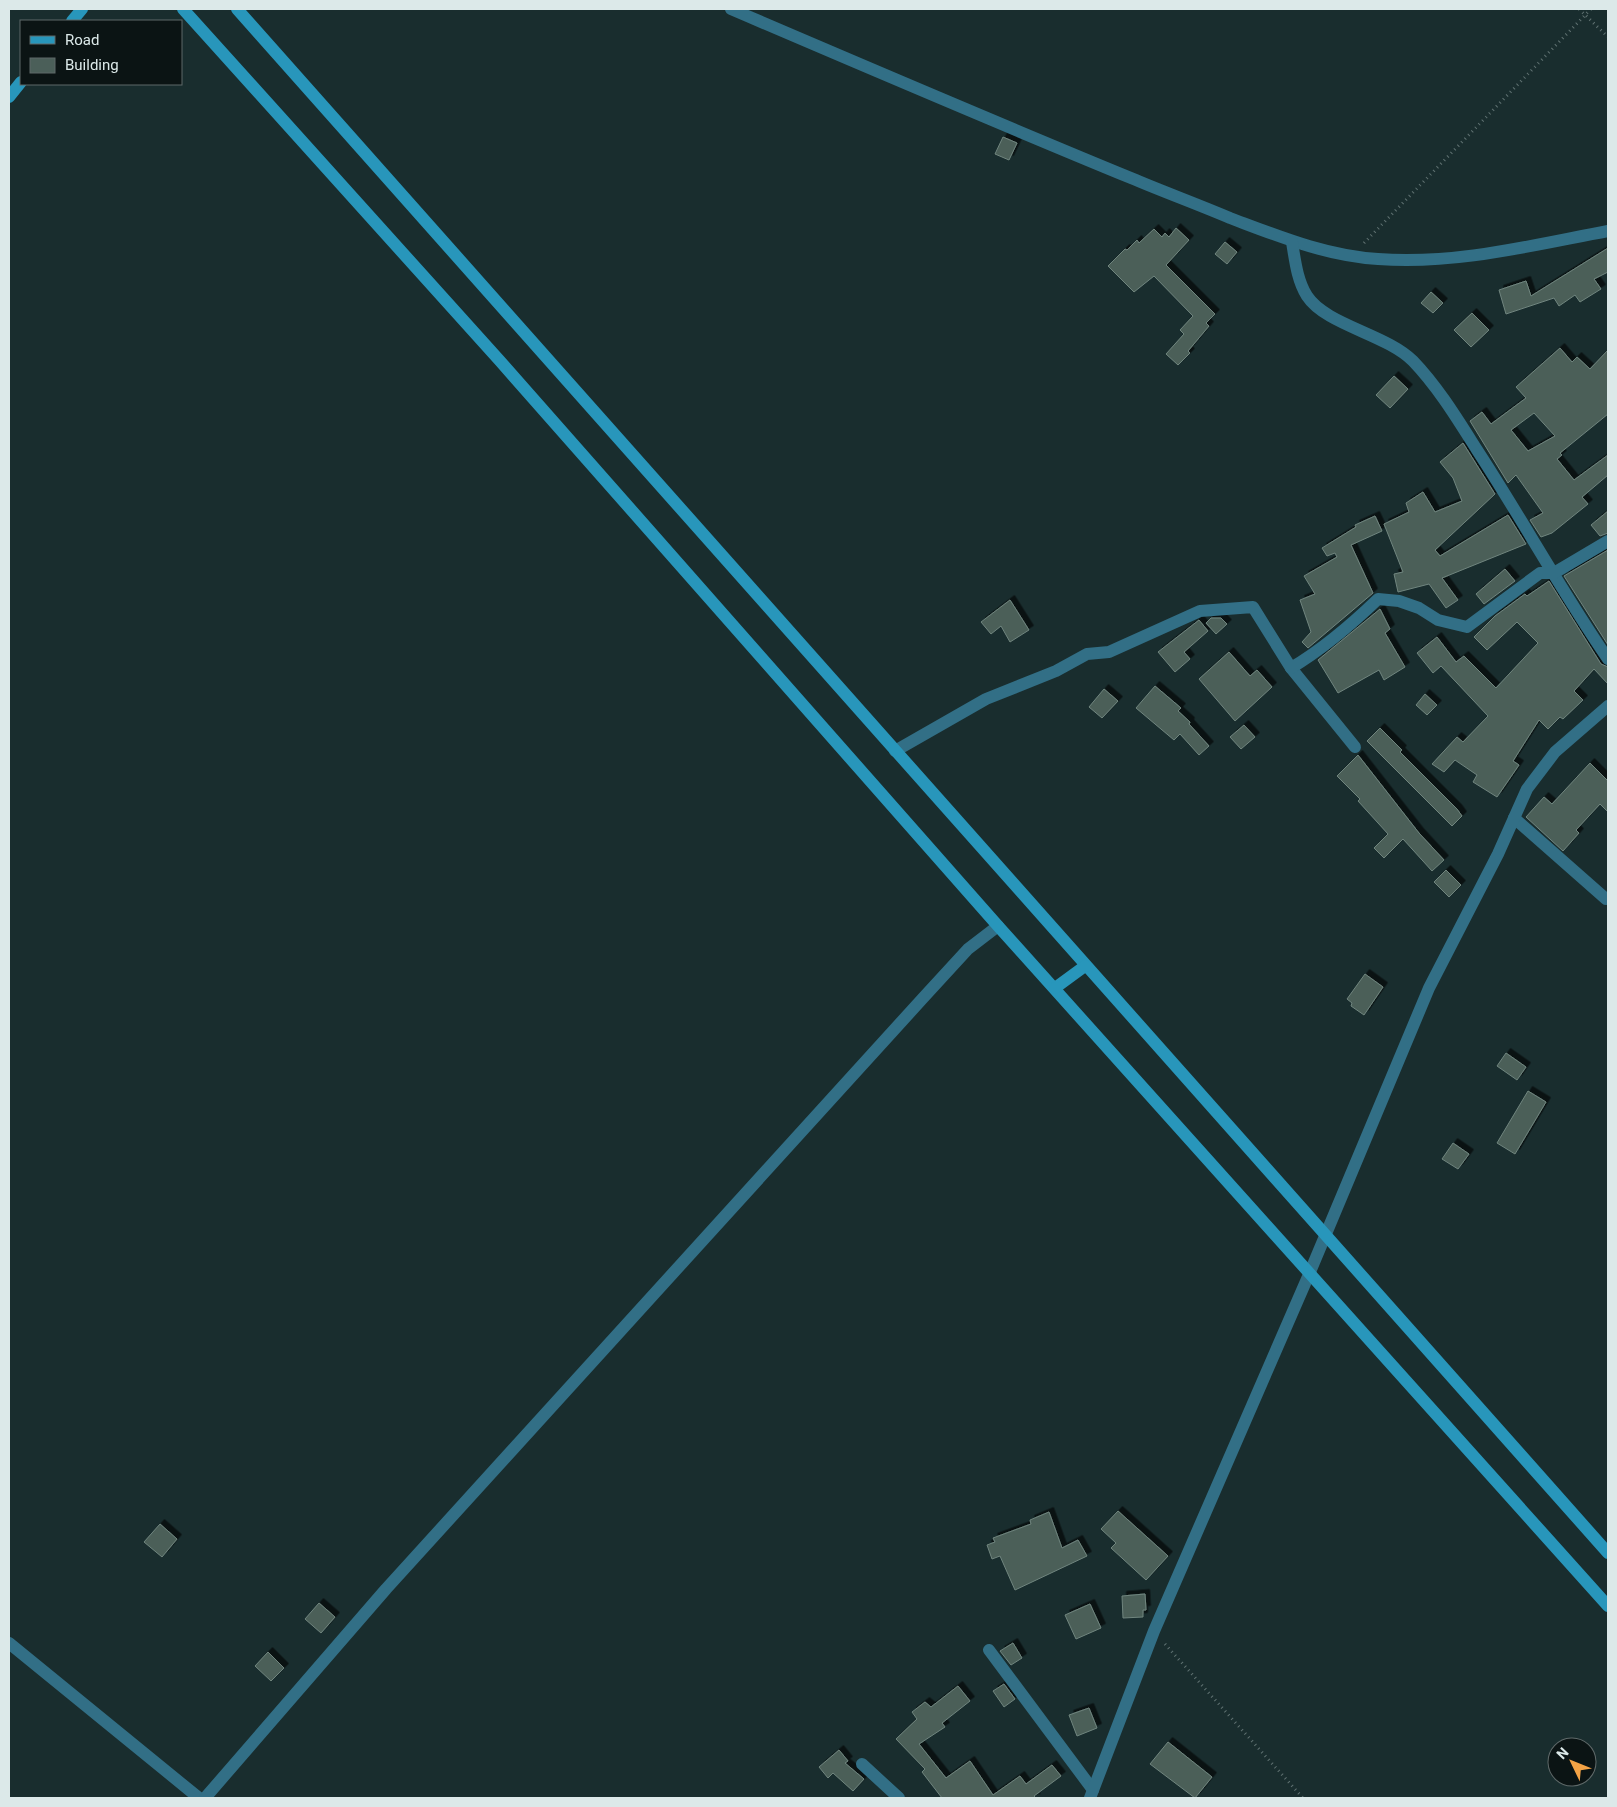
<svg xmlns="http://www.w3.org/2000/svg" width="1617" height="1807" viewBox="0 0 1617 1807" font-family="Roboto,sans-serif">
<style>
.building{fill:#4b5f59;stroke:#70857e;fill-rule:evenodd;filter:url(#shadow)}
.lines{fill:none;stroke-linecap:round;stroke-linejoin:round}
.path{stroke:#607272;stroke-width:3;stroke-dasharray:1 4;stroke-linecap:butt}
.street{stroke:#326f86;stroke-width:12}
.secondary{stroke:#2896bb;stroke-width:12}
</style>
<defs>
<filter id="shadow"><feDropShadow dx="4.5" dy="-4.5" stdDeviation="0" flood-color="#0009"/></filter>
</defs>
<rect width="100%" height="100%" fill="#192d2e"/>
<g class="building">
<polygon points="1003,137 1017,143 1009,160 995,154"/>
<polygon points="1176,228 1189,240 1166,265 1215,314 1206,323 1209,326 1188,351 1190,353 1178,365 1166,354 1184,334 1180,330 1193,316 1154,276 1134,292 1108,266 1125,249 1127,250 1137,240 1139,243 1154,229 1162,237 1165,233 1169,237"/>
<polygon points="1225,242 1237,252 1227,264 1215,254"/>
<polygon points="1608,248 1608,272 1594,279 1601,289 1580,302 1575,295 1559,306 1554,298 1506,314 1499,290 1526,281 1531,296"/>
<polygon points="1431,292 1443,303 1433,313 1421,303"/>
<polygon points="1472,313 1489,330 1471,347 1454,330"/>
<path d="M1560,348L1572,362L1577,357L1590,369L1608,350V414L1560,453L1562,455L1557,459L1574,480L1608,455V475L1582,497L1588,504L1552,533L1541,537L1530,520L1543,513L1516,475L1508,483L1470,421L1482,412L1491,424L1526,398L1516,387ZM1534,413L1555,436L1528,451L1511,430Z"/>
<polygon points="1394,376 1408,389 1390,408 1376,395"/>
<polygon points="1463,443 1495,494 1435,550 1440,556 1508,515 1526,544 1442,578 1458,600 1446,608 1429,584 1398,592 1394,574 1403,572 1384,524 1409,512 1406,503 1423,492 1435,512 1462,501 1453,478 1440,462"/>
<polygon points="1608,511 1608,533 1600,536 1591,525"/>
<polygon points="1375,516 1382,531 1351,545 1373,593 1308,648 1302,642 1311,632 1300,600 1315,594 1304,576 1337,557 1335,553 1327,556 1322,548 1356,527 1355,525"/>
<polygon points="1608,550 1608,645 1564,576"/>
<polygon points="1505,569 1515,581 1484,604 1476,594"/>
<polygon points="1549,581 1601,664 1608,667 1608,684 1594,669 1574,691 1583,700 1563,719 1560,717 1548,729 1539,720 1513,761 1519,765 1497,797 1473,782 1477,775 1455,760 1444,772 1432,764 1457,737 1463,742 1488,716 1441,666 1433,673 1417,653 1437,637 1456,662 1464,656 1496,688 1538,643 1517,622 1487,650 1474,637 1495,616 1525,594 1527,596"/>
<polygon points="1010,600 1029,630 1010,642 1001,626 991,634 981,622"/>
<polygon points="1380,609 1390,629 1385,633 1405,667 1384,680 1379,670 1338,693 1318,660"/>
<polygon points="1211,618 1221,618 1227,624 1216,634 1206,623"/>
<polygon points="1199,620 1208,631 1184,652 1190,659 1175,672 1158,652"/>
<polygon points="1229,652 1250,676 1257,670 1272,687 1235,721 1199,679"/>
<polygon points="1155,686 1181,708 1178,711 1190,722 1189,724 1209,746 1199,755 1180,734 1174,740 1136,708"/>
<polygon points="1104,689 1118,701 1102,718 1089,707"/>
<polygon points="1425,694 1437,705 1427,715 1416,705"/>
<polygon points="1244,725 1255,737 1241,749 1230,737"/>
<polygon points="1380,728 1402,750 1400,752 1457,809 1462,816 1452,826 1367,741"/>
<polygon points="1358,755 1419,833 1444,860 1432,871 1403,839 1384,858 1374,848 1388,834 1358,801 1360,799 1337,776"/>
<polygon points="1590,763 1608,781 1608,812 1600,804 1576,830 1579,833 1563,851 1526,817 1544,797 1552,804"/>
<polygon points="1446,870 1461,885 1449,897 1434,882"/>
<polygon points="1365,974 1383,987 1364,1015 1351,1006 1352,1003 1347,999"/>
<polygon points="1506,1053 1526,1067 1517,1080 1497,1066"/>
<polygon points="1528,1091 1546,1102 1515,1154 1497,1143"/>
<polygon points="1453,1143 1469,1154 1458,1169 1442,1159"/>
<polygon points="1118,1511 1168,1556 1146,1580 1111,1548 1116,1543 1101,1529"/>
<polygon points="1049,1512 1062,1548 1078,1540 1087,1556 1015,1590 1000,1556 992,1559 987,1545 995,1542 993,1538 1031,1524 1030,1520"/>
<polygon points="160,1524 177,1539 162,1557 144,1542"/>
<polygon points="1145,1594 1146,1610 1143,1610 1143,1617 1123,1618 1122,1596"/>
<polygon points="319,1603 335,1617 321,1633 305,1619"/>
<polygon points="1090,1604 1101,1628 1076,1639 1065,1615"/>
<polygon points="1013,1643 1022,1658 1011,1665 1000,1651"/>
<polygon points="268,1652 284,1668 271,1681 255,1666"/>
<polygon points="1004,1684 1015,1699 1004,1707 993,1691"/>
<polygon points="958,1686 970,1701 942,1723 945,1727 919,1744 946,1778 970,1761 993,1795 1020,1776 1026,1784 1052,1765 1061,1776 1034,1796 1036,1798 942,1798 922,1772 925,1769 896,1739 917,1719 912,1712 925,1702 931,1707"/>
<polygon points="1089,1708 1097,1728 1077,1736 1069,1715"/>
<polygon points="1168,1742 1212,1777 1195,1798 1150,1764"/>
<polygon points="839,1750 848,1761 845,1763 864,1779 853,1791 833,1773 828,1778 819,1767"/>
</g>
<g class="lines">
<g class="path">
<polyline points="1579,9 1608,37"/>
<polyline points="1364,243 1591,9"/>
<polyline points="1165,1644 1303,1798"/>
</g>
<g class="street">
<path d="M731,9C864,66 997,123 1131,178C1164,192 1197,204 1230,218C1278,236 1326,256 1378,259C1455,265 1533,245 1608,231"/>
<path d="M1292,242C1295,260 1297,280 1307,296C1326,325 1386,334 1413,361C1438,387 1458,420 1477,450C1522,519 1562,592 1608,659"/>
<polyline points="1291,668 1355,747"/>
<path d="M895,751L986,699L1056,671L1087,654L1109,652L1200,611L1253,607L1291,668C1323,649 1351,625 1378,599L1399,601L1419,608L1438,620L1467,627L1540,573H1554L1608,541"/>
<polyline points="1514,818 1606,899"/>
<polyline points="9,1643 199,1798"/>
<polyline points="989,1650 1093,1790"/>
<polyline points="862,1764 899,1798"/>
<polyline points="205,1798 386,1589 923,998 968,949 998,926"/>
<polyline points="1090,1798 1154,1631 1310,1272 1429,988 1498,854 1527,789 1555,752 1608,706"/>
</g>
<g class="secondary">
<polyline points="183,9 500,361 998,926 1608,1606"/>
<polyline points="237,9 1608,1553"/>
<polyline points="72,21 82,9"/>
<polyline points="9,97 21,82"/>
<polyline points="1055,988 1085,966"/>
</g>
</g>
<rect width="1617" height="1807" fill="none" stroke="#dce9e9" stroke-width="20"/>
<rect x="20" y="20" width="162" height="65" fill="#0b1414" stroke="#5f6969"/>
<rect x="30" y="36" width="25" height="8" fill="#2896bb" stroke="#5f6969"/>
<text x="65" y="45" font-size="15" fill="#dce9e9">Road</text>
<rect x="30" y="58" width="25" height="15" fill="#4b5f59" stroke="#5f6969"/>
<text x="65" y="70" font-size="15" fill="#dce9e9">Building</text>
<g transform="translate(1572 1762) rotate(313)"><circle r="24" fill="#0b1414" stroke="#5f6969"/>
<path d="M0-4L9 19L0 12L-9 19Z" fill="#f4a345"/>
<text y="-8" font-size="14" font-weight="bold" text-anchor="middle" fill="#dce9e9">N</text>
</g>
</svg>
